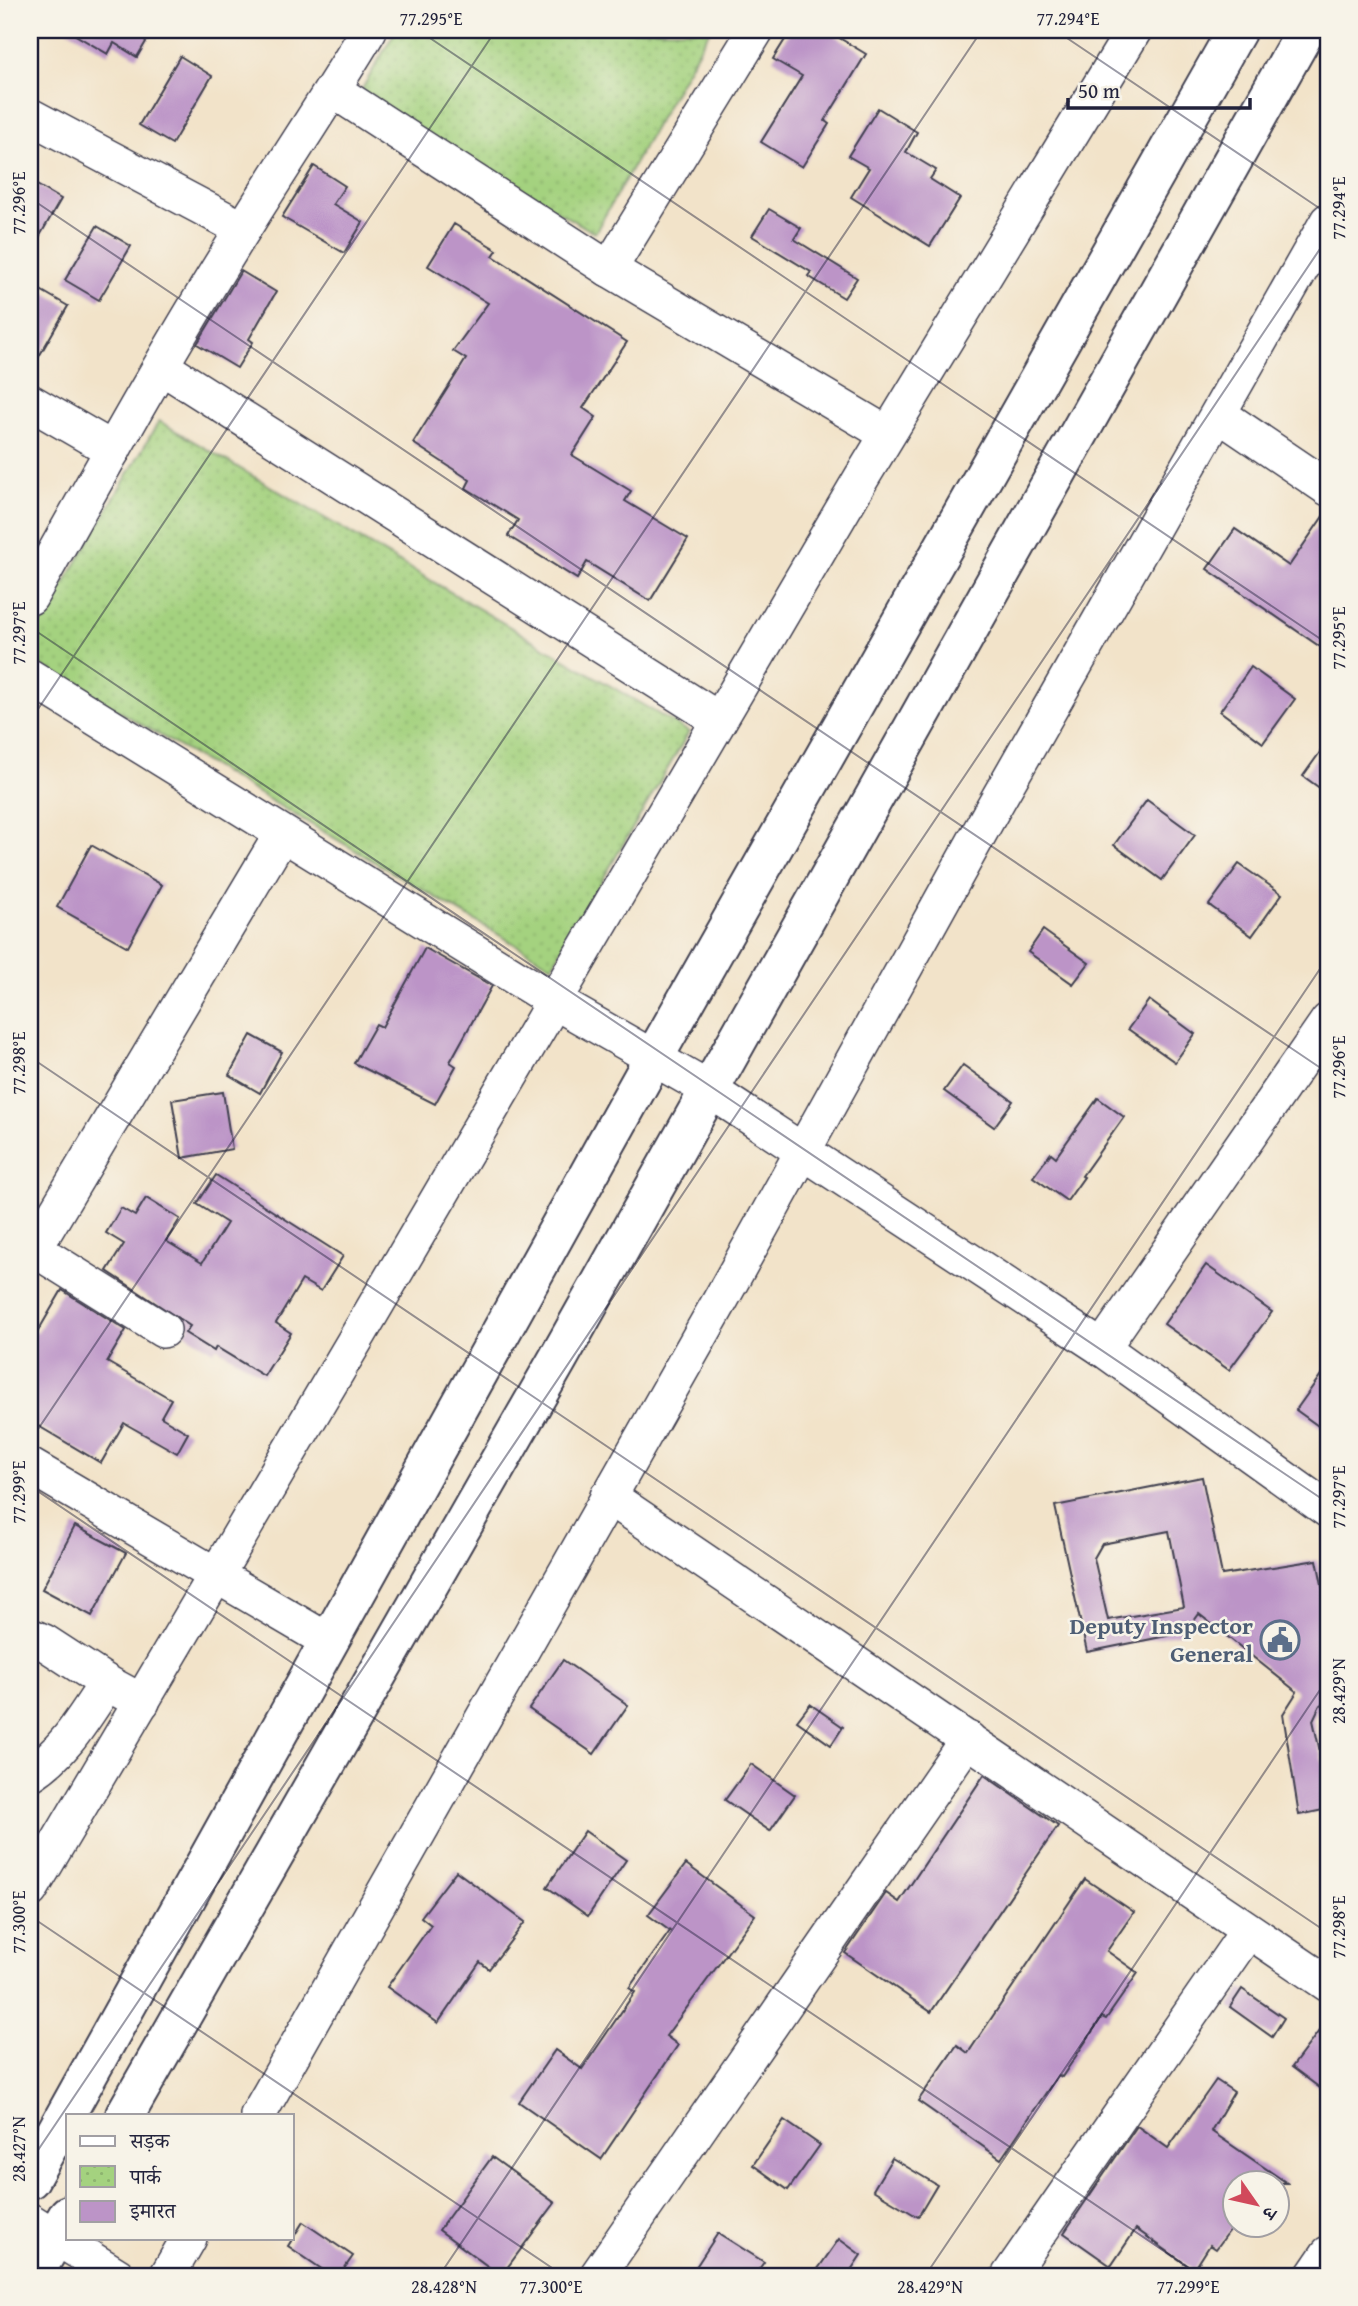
<svg xmlns="http://www.w3.org/2000/svg" width="1358" height="2306" viewBox="0 0 1358 2306" font-family="'Gentium Book Plus','Noto Serif Devanagari',serif">
<style>
.park{fill:url(#park-dots);stroke:#637a5d;stroke-width:2}
.building{fill:#bc94c7;fill-rule:evenodd}
.lines{fill:none;stroke-linecap:round;stroke-linejoin:round}
.minor-casing{stroke:#413f50;stroke-width:38}
.major-casing{stroke:#413f50;stroke-width:42}
.minor{stroke:#fff;stroke-width:35}
.major{stroke:#fff;stroke-width:38}
.ticks{fill:none;stroke:#22223b;stroke-width:2;stroke-opacity:0.45}
.labels{text-anchor:middle;stroke-width:5;stroke-linejoin:round;paint-order:stroke}
.service-label{font-size:24px;font-weight:bold;fill:#4e5e75;stroke:#f7f3e8;text-anchor:end}
.neatline{fill:none;stroke:#22223b;stroke-width:2.5}
.ticks-label{font-size:18px;text-anchor:middle;fill:#22223b}
</style>
<defs>
<pattern id="park-dots" width="8" height="8" patternUnits="userSpaceOnUse" patternTransform="scale(1.75)"><rect width="8" height="8" fill="#a4d27f"/><path d="M2 2h.1M6 6h.1" fill="none" stroke="#8db46f" stroke-width="1.8" stroke-linecap="round"/></pattern>
</defs>
<rect width="100%" height="100%" fill="#f7f3e8"/>
<filter id="ink" filterUnits="userSpaceOnUse"><feTurbulence type="fractalNoise" baseFrequency=".0143" numOctaves="2"/><feDisplacementMap in="SourceGraphic" scale="14" xChannelSelector="R" yChannelSelector="G"/><feConvolveMatrix kernelMatrix="1 2 1 2 8 2 1 2 1" color-interpolation-filters="sRGB"/></filter>
<filter id="wash" filterUnits="userSpaceOnUse"><feTurbulence type="fractalNoise" baseFrequency=".00686" numOctaves="4" result="noise"/><feDisplacementMap in="SourceGraphic" scale="28" xChannelSelector="R" yChannelSelector="G"/><feGaussianBlur stdDeviation="1.57" result="paint"/><feColorMatrix in="noise" values="0 0 0 0 0 0 0 0 0 0 0 0 0 0 0 0 0 1.4 0 .05"/><feComposite in="paint" operator="in"/></filter>
<g filter="url(#wash)">
<rect width="100%" height="100%" fill="#f2e3c9"/>
<g class="park">
<polygon points="396,30 710,30 595,233 357,98"/>
<polygon points="159,421 689,732 552,966 30,659 30,642"/>
</g>
<g id="blocks">
<g class="building">
<polygon points="67,30 153,30 137,57 114,43 108,54"/>
<polygon points="791,30 826,30 866,54 825,121 829,124 802,167 761,142 802,76 773,59"/>
<polygon points="180,56 212,76 172,144 139,125"/>
<polygon points="878,108 917,132 906,152 936,170 930,179 960,198 930,246 851,197 869,168 848,156"/>
<polygon points="314,166 345,186 333,204 363,222 344,253 282,217"/>
<polygon points="30,181 61,199 30,253"/>
<polygon points="769,209 801,228 794,239 857,278 844,298 808,276 811,272 752,236"/>
<polygon points="454,224 497,250 493,256 627,342 583,408 596,417 572,455 631,491 625,501 688,539 650,601 587,562 577,579 508,536 518,520 466,488 470,480 413,443 466,359 453,351 488,303 428,266"/>
<polygon points="97,226 131,246 99,300 65,280"/>
<polygon points="241,271 276,292 249,339 253,342 237,368 197,344"/>
<polygon points="30,284 68,306 30,372"/>
<polygon points="1328,509 1328,633 1319,646 1207,569 1235,529 1289,566"/>
<polygon points="1251,667 1295,699 1263,743 1220,711"/>
<polygon points="1328,741 1328,794 1303,776"/>
<polygon points="1147,800 1195,835 1162,880 1114,845"/>
<polygon points="91,845 162,885 128,947 57,907"/>
<polygon points="1239,864 1282,894 1252,936 1209,905"/>
<polygon points="1043,930 1089,963 1073,984 1028,952"/>
<polygon points="425,948 492,986 450,1062 456,1066 435,1104 354,1063 376,1024 382,1027"/>
<polygon points="1149,1000 1195,1034 1175,1062 1128,1029"/>
<polygon points="251,1035 282,1052 260,1093 229,1075"/>
<polygon points="963,1065 1013,1101 994,1127 944,1091"/>
<polygon points="223,1092 232,1149 182,1158 172,1100"/>
<polygon points="1098,1098 1124,1117 1082,1176 1084,1177 1067,1201 1033,1177 1051,1153 1056,1157"/>
<polygon points="216,1175 343,1256 321,1291 302,1280 276,1323 291,1333 264,1376 216,1347 214,1351 185,1333 190,1326 107,1271 124,1244 106,1233 121,1208 135,1216 146,1198 180,1219 166,1241 202,1263 227,1223 197,1204"/>
<polygon points="1206,1265 1272,1312 1229,1370 1164,1324"/>
<polygon points="62,1290 126,1330 107,1362 171,1399 161,1417 188,1433 177,1453 124,1423 101,1463 30,1421 30,1329 37,1333"/>
<polygon points="1328,1365 1328,1433 1296,1410"/>
<path d="M1202,1477L1222,1575L1317,1560L1328,1614V1703L1320,1705L1313,1720L1328,1788V1809L1299,1815L1283,1714L1297,1692L1199,1614L1186,1632L1087,1652L1055,1506ZM1169,1531L1184,1607L1108,1620L1094,1558L1102,1544Z"/>
<polygon points="75,1526 126,1553 92,1616 42,1589"/>
<polygon points="563,1660 628,1705 594,1754 529,1709"/>
<polygon points="810,1704 843,1727 831,1745 797,1721"/>
<polygon points="751,1764 795,1795 770,1831 725,1800"/>
<polygon points="984,1775 1058,1826 931,2012 845,1953 886,1893 899,1902"/>
<polygon points="585,1831 626,1860 588,1916 547,1887"/>
<polygon points="686,1864 755,1915 666,2036 678,2045 601,2159 519,2102 555,2050 582,2069 635,1992 629,1988 670,1931 648,1915"/>
<polygon points="456,1871 525,1922 489,1969 480,1962 438,2023 387,1987 431,1925 421,1917"/>
<polygon points="1085,1879 1134,1912 1107,1951 1138,1973 1106,2019 1102,2017 1062,2077 1058,2075 1001,2159 918,2101 957,2045 968,2053"/>
<polygon points="1242,1989 1284,2018 1272,2037 1230,2007"/>
<polygon points="1328,2019 1328,2094 1292,2067"/>
<polygon points="1216,2080 1234,2092 1211,2131 1287,2183 1236,2183 1236,2222 1216,2249 1210,2245 1194,2270 1136,2229 1111,2266 1064,2233 1137,2126 1168,2148"/>
<polygon points="784,2120 820,2145 788,2190 753,2165"/>
<polygon points="492,2157 555,2203 501,2276 439,2230"/>
<polygon points="892,2158 937,2185 918,2217 873,2190"/>
<polygon points="303,2222 353,2256 339,2276 332,2276 288,2246"/>
<polygon points="718,2233 764,2262 754,2276 690,2276"/>
<polygon points="839,2239 861,2255 847,2276 813,2276"/>
</g>
</g>
</g>
<g filter="url(#ink)">
<use href="#blocks" fill-opacity="0" stroke="#413f50" stroke-width="2"/>
<g class="lines">
<g class="minor-casing">
<g id="minor">
<polyline points="333,90 609,269 887,434"/>
<polyline points="30,116 243,229"/>
<polyline points="609,269 756,30"/>
<polyline points="162,367 719,720"/>
<polyline points="30,402 113,450"/>
<polyline points="1220,415 1328,488"/>
<path d="M30,597C99,474 168,349 244,228C285,162 329,97 369,30"/>
<polyline points="30,677 554,1001 708,1089 1102,1348 1328,1510"/>
<polyline points="34,1249 163,1330"/>
<polyline points="30,1256 282,834"/>
<polyline points="1102,1348 1328,1021"/>
<polyline points="30,1466 330,1642"/>
<polyline points="608,1496 1328,1984"/>
<polyline points="30,1636 44,1642 107,1683 142,1702"/>
<path d="M30,1774C65,1752 84,1717 107,1683"/>
<polyline points="30,1890 360,1332 862,477 1134,30"/>
<polyline points="258,2115 720,1301 992,810 1328,221"/>
<polyline points="30,2221 118,2276"/>
<polyline points="167,2276 189,2238"/>
<polyline points="597,2276 968,1739"/>
<polyline points="1009,2276 1248,1931"/>
<polyline points="1313,2276 1328,2254"/>
</g>
</g>
<g class="major-casing">
<g id="major">
<polyline points="125,2115 558,1359 1306,30"/>
<polyline points="30,2179 653,1059 1237,30"/>
<polyline points="33,2276 68,2215"/>
</g>
</g>
<use href="#minor" class="minor"/>
<use href="#major" class="major"/>
</g>
</g>
<path class="ticks" d="M418,30L1328,644M1055,30L1328,214M30,198L1328,1073M30,627L1328,1503M30,721L496,30M30,1057L1328,1933M30,1441L982,30M30,1486L1201,2276M30,1916L564,2276M30,2162L1328,237M439,2276L1328,957M925,2276L1328,1678"/>
<defs>
<g id="civic-ring" transform="scale(2.0125)"><circle r="9.5" fill="#f7f3e8" stroke="#5c6f8a" stroke-width="1.5"/><path d="M-.6-6.5H3V-4.5H.6V-3L4-1V1h2V6H-6V1h2V-1L-.6-3ZM-1.2 2.5V6h2.4V2.5Z" fill="#5c6f8a"/></g>
</defs>
<g fill-rule="evenodd">
<use href="#civic-ring" x="1280" y="1640"/>
</g>
<g class="labels">
<g class="service-label">
<text x="1253" y="1634">Deputy Inspector<tspan x="1253" dy="28">General</tspan></text>
</g>
</g>
<rect width="1358" height="2306" fill="none" stroke="#f7f3e8" stroke-width="77"/>
<rect x="66" y="2114" width="228" height="126" fill="#f7f3e8" stroke="#a29fa3" stroke-width="2"/>
<rect x="80" y="2136" width="35" height="10" fill="#ffffff" stroke="#a29fa3" stroke-width="2"/>
<text x="130" y="2148" font-size="21" fill="#22223b">सड़क</text>
<rect x="80" y="2166" width="35" height="21" fill="url(#park-dots)" stroke="#a29fa3" stroke-width="2"/>
<text x="130" y="2184" font-size="21" fill="#22223b">पार्क</text>
<rect x="80" y="2201" width="35" height="21" fill="#bc94c7" stroke="#a29fa3" stroke-width="2"/>
<text x="130" y="2218" font-size="21" fill="#22223b">इमारत</text>
<g transform="translate(1256 2204) rotate(124)"><circle r="33" fill="#f7f3e8" stroke="#a29fa3" stroke-width="2"/>
<path d="M0-5L12 26L0 18L-12 26Z" fill="#d1495b"/>
<text y="-10" font-size="19" font-weight="bold" text-anchor="middle" fill="#22223b">उ</text>
</g>
<path d="M1068 98v10h182v-10" fill="none" stroke="#22223b" stroke-width="3.5"/>
<text x="1078" y="98" font-size="21" fill="#22223b" stroke="#f7f3e8" stroke-width="5" paint-order="stroke">50 m</text>
<rect x="38" y="38" width="1282" height="2230" class="neatline"/>
<g class="ticks-label">
<text x="431" y="25">77.295°E</text>
<text x="1068" y="25">77.294°E</text>
<text transform="translate(19 203) rotate(-90)" y="6">77.296°E</text>
<text transform="translate(1339 208) rotate(-90)" y="6">77.294°E</text>
<text transform="translate(19 633) rotate(-90)" y="6">77.297°E</text>
<text transform="translate(1339 638) rotate(-90)" y="6">77.295°E</text>
<text transform="translate(19 1063) rotate(-90)" y="6">77.298°E</text>
<text transform="translate(1339 1067) rotate(-90)" y="6">77.296°E</text>
<text transform="translate(19 1492) rotate(-90)" y="6">77.299°E</text>
<text transform="translate(1339 1497) rotate(-90)" y="6">77.297°E</text>
<text transform="translate(1339 1691) rotate(-90)" y="6">28.429°N</text>
<text transform="translate(19 1922) rotate(-90)" y="6">77.300°E</text>
<text transform="translate(1339 1927) rotate(-90)" y="6">77.298°E</text>
<text transform="translate(19 2149) rotate(-90)" y="6">28.427°N</text>
<text x="444" y="2293">28.428°N</text>
<text x="551" y="2293">77.300°E</text>
<text x="930" y="2293">28.429°N</text>
<text x="1188" y="2293">77.299°E</text>
</g>
</svg>
